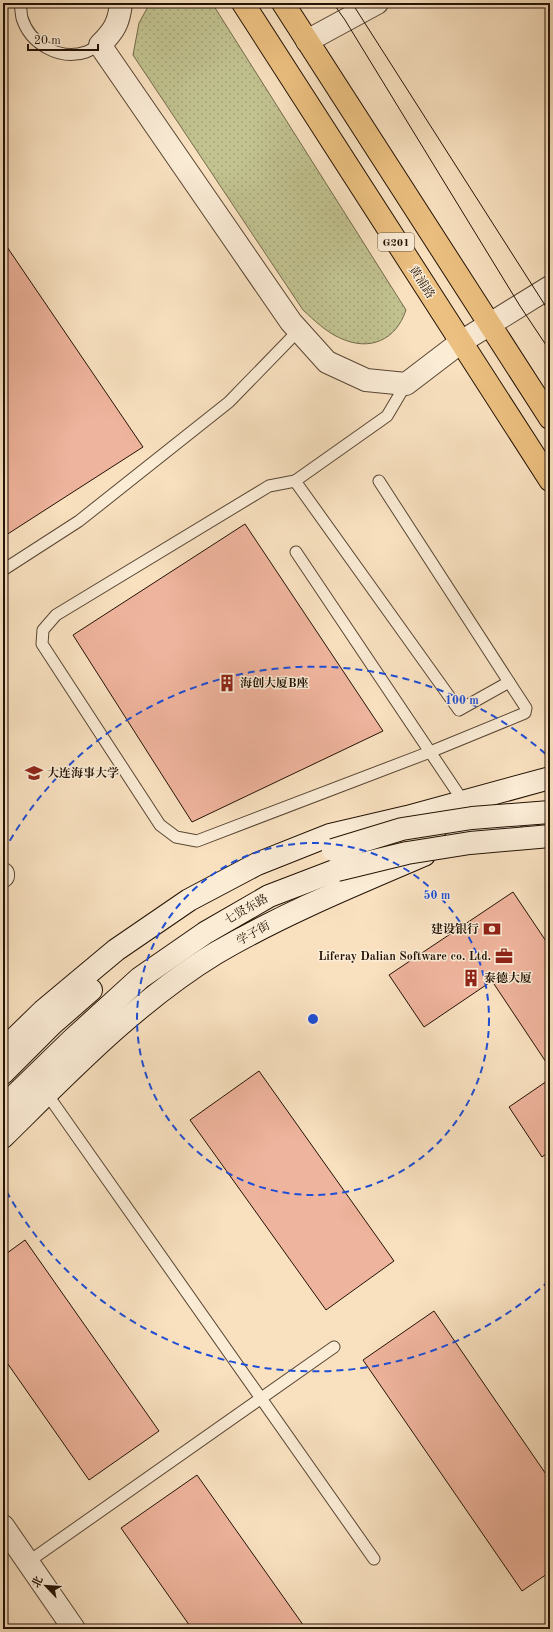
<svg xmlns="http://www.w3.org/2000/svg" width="553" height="1632" viewBox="0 0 553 1632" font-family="'Old Standard TT','Noto Serif SC',serif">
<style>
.garden{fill:url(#garden-dots);stroke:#726a4a}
.building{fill:#efb49d;stroke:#231204}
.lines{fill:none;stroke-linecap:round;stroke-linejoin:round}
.service-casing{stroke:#584633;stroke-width:13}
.minor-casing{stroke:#584633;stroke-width:24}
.tertiary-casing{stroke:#584633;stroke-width:24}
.secondary-casing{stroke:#231204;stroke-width:24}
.trunk-casing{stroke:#231204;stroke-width:24}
.service{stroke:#fbecd6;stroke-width:11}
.minor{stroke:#fbecd6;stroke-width:22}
.tertiary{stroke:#fbecd6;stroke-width:22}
.secondary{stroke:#fbecd6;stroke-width:22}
.trunk{stroke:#ecc080;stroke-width:22}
.tram{stroke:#231204;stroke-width:1}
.secondary-bridge-casing{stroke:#231204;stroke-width:24;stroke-linecap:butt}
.secondary-bridge{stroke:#fbecd6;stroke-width:22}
.ring{fill:none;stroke:#1d4ed8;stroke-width:2;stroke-dasharray:7 5}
.labels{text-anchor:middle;stroke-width:3;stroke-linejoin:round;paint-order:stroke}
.shield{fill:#fbecd6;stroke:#645343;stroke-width:1}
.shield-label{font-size:11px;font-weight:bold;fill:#231204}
.street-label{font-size:12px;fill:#231204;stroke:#fbecd6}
.poi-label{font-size:12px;font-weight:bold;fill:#231204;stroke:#fbecd6;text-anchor:start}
.centre{fill:#1d4ed8;stroke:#fbecd6;stroke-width:2}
.ring-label{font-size:12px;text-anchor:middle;font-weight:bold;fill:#1d4ed8;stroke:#fbecd6;stroke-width:3;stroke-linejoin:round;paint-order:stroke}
</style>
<defs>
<pattern id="garden-dots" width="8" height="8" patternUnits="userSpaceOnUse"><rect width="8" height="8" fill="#c1c290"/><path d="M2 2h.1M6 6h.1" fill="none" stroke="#a6a67b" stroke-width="1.8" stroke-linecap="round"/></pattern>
</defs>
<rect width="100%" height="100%" fill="#f9e1c0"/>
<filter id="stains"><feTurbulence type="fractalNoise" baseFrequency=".005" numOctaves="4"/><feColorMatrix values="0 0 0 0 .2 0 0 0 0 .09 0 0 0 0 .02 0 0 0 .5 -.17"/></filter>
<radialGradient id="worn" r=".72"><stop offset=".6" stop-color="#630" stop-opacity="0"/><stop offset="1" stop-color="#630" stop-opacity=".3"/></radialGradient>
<path class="garden" d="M150,3H212L406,310C396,340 370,352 340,338C326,332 314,320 303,310L133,55L139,23Z"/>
<g class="building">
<polygon points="3,241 143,447 3,537"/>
<polygon points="245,524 383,731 192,822 73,635"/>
<polygon points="513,892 550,947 550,1068 492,981 424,1027 389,975"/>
<polygon points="259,1071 394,1261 326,1310 190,1120"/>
<polygon points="550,1079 550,1151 542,1157 509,1107"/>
<polygon points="25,1240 159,1431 89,1480 3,1357 3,1256"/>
<polygon points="434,1311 550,1480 550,1572 522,1591 363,1360"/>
<polygon points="197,1475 306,1629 192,1629 121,1528"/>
</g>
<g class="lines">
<g class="service-casing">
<g id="service">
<path d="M20,3C21,8 21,14 22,18C30,44 60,61 86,52C91,50 95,47 100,45"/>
<polyline points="295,481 269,486 56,615 43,630 42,644 160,825 176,837 197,841 430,752 525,713 526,708 509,682"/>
<polyline points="379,481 509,682 459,710 295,481 387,416 406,384"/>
<polyline points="296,552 463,801"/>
<polyline points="3,570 79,521 229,402 298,331"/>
<polyline points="47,1094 374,1559"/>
<polyline points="28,1562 334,1347"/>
</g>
</g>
<g class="minor-casing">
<g id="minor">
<path d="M121,3C119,23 114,31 100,45L291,322L327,362L366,380L406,384L461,342L550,287"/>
<polyline points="307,41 377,3"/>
<polyline points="3,874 3,876"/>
</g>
</g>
<g class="tertiary-casing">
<polyline id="tertiary" points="3,1526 74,1629"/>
</g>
<g class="secondary-casing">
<g id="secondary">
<polyline points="454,842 517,816"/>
<polyline points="3,1050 43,1011 116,950 189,900 257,864 330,835 407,817 550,778"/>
<polyline points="3,1073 52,1024 91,990"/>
<polyline points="3,1107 72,1040 140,978 205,933 269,896 337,870"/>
<path d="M3,1137C68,1073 137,1001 216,953C283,914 354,885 424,855"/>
</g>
</g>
<g class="trunk-casing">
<g id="trunk">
<polyline points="243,3 550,480"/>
<polyline points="283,3 550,418"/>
</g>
</g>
<use href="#service" class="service"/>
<use href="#minor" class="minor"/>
<use href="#tertiary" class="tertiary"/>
<use href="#secondary" class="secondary"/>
<use href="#trunk" class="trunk"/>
<g class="tram">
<polyline points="333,3 345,20 520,306 550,351"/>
<polyline points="352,3 550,313"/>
</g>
<g class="secondary-bridge-casing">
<g id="secondary-bridge">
<polyline points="333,850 402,829 472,818 550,812"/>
<polyline points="337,870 407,853 470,843 550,836"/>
</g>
</g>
<use href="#secondary-bridge" class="secondary-bridge"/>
</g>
<g class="ring">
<circle cx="313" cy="1019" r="176"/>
<path d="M549 1281A352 352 0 0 1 4 1187M4 851A352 352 0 0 1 549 757"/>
</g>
<defs>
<g id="building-bare" transform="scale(1.38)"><path d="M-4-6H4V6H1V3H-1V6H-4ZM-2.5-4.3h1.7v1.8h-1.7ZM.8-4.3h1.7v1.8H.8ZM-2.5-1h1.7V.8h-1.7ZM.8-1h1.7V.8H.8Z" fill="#8f2418" stroke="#fbecd6" stroke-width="2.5" paint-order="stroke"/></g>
<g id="university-bare" transform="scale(1.38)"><path d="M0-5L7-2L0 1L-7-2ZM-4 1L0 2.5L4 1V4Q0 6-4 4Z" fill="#8f2418" stroke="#fbecd6" stroke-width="2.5" paint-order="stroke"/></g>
<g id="bank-bare" transform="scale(1.38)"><path d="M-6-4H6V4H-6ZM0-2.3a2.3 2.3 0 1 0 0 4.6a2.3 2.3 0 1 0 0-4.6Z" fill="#8f2418" stroke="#fbecd6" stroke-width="2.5" paint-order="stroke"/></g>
<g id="office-bare" transform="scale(1.38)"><path d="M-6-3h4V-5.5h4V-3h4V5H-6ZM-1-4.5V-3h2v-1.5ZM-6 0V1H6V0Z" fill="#8f2418" stroke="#fbecd6" stroke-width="2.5" paint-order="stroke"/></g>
</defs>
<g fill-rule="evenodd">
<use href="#building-bare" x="227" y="683"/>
<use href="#university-bare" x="34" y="773"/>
<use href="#bank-bare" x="492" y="929"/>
<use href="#office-bare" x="504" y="956"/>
<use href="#building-bare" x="471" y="978"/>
</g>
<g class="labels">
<rect class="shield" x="378" y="233" width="36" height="18" rx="3"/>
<g class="shield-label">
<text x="396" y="246">G201</text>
</g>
<g class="street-label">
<text transform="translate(422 282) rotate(57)" y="4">黄浦路</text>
<text transform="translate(246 909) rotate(-30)" y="4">七贤东路</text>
<text transform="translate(253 933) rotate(-29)" y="4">学子街</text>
</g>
<g class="poi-label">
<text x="240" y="687">海创大厦B座</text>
<text x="47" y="777">大连海事大学</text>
<text x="479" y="933" text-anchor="end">建设银行</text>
<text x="491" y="960" text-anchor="end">Liferay Dalian Software co. Ltd.</text>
<text x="484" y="982">泰德大厦</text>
</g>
</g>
<circle cx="313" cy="1019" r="6" class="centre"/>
<g class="ring-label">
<text x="462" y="704">100 m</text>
<text x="437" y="899">50 m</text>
</g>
<rect width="553" height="1632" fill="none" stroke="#f9e1c0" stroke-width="16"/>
<rect x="4" y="4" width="545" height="1624" fill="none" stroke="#231204" stroke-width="2"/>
<rect x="8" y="8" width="537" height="1616" fill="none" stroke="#231204"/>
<g transform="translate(46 1586) rotate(295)" stroke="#fbecd6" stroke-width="3" paint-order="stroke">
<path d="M0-3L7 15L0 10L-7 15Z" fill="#231204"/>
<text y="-6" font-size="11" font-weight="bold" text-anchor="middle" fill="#231204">北</text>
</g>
<path d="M28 44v6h70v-6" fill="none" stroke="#231204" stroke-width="2"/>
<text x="34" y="44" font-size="12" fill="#231204" stroke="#fbecd6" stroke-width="3" paint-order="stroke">20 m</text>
<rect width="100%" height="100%" filter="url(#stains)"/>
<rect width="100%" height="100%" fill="url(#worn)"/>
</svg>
